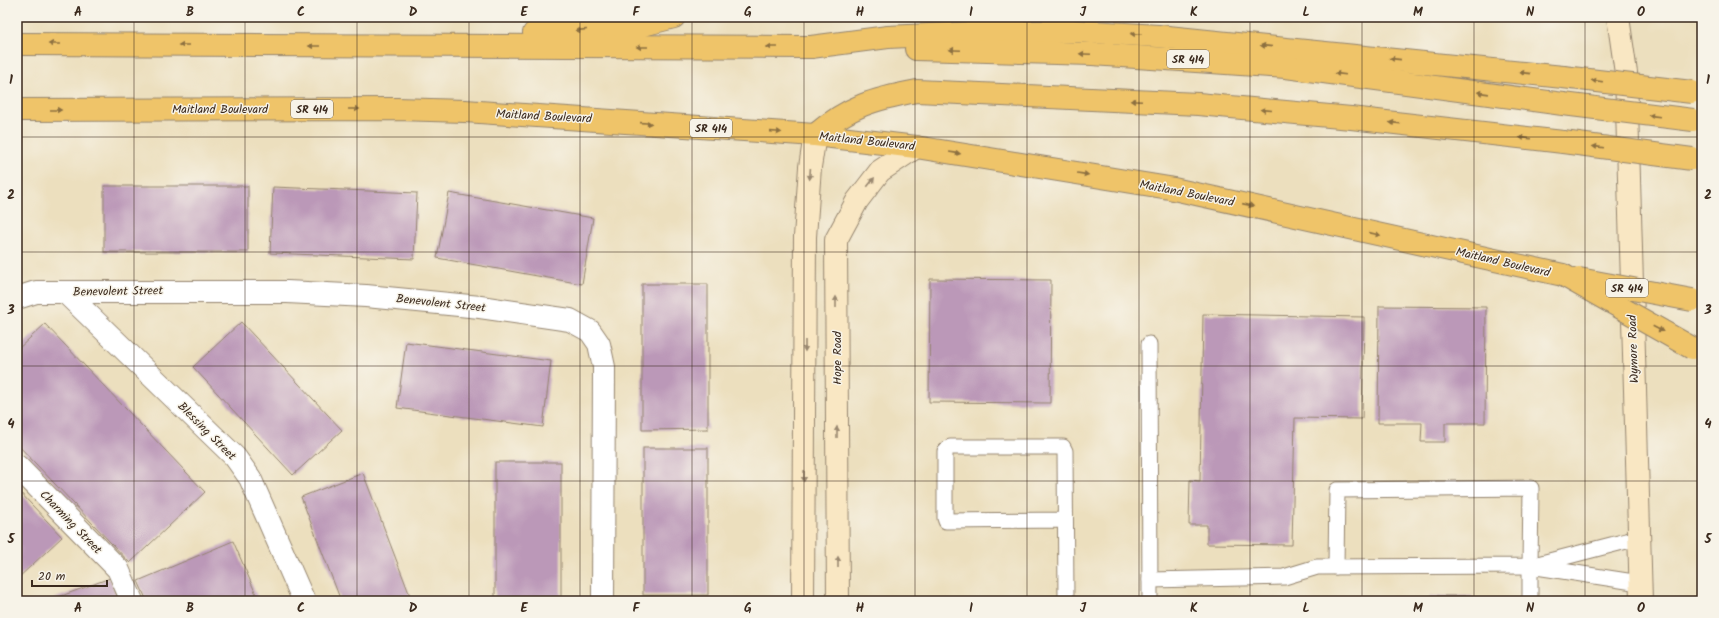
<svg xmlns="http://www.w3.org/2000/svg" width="1719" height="618" viewBox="0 0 1719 618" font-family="Kalam,sans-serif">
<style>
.building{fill:#bb98b8}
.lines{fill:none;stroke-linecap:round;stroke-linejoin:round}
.service-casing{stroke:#94846e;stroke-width:17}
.minor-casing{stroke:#94846e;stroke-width:24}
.secondary-casing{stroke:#94846e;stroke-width:24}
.primary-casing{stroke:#94846e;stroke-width:24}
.motorway-casing{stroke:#94846e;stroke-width:24}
.service{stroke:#fff;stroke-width:15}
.minor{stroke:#fff;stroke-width:22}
.secondary{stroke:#f9e7c3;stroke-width:22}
.primary{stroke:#efc469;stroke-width:22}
.motorway{stroke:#efc469;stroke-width:22}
.motorway-bridge-casing{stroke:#94846e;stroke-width:24;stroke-linecap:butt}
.motorway-bridge{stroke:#efc469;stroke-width:22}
.oneway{fill:#8c6f40}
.oneway2{fill:#9a8870}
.grid{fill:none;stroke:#3b2a1e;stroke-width:1;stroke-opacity:0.55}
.labels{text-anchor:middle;stroke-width:3;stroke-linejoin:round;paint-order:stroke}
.shield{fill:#f7f3e8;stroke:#73665b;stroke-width:1}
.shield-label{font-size:11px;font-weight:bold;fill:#3b2a1e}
.street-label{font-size:12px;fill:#3b2a1e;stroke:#f7f3e8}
.neatline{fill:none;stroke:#3b2a1e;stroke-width:1.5}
.grid-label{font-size:13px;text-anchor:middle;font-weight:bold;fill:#3b2a1e}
</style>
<rect width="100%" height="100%" fill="#f7f3e8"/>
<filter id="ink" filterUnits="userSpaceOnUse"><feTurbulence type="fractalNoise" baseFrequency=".025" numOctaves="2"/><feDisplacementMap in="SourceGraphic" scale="8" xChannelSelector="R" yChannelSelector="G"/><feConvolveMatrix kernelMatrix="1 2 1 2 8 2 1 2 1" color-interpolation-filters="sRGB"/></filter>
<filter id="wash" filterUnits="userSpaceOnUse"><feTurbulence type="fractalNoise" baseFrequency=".012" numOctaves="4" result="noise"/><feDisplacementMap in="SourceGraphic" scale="16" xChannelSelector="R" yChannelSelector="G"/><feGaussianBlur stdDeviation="0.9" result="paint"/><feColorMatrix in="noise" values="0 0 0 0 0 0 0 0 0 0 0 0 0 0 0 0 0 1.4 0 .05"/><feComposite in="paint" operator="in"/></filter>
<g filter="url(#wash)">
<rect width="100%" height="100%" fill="#ecdfbe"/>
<g id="blocks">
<g class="building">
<rect x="104" y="186" width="144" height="66"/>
<polygon points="273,187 417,193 414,259 270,253"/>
<polygon points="449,193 593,218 582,284 437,258"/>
<polygon points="930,279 1051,280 1050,403 929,402"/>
<polygon points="642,284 708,284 708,429 642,430"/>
<polygon points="1379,306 1486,307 1485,423 1445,423 1445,442 1421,442 1422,423 1378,423"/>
<polygon points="1203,314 1364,317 1362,419 1295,418 1292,545 1207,544 1207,525 1189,525 1190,480 1200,481"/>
<polygon points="241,322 342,430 293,475 193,367"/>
<polygon points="45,324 205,492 130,563 17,444 17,350"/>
<polygon points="406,342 551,361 543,427 397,408"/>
<rect x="643" y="448" width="65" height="147"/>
<rect x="495" y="462" width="66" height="139"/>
<polygon points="363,473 412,601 341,601 301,497"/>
<polygon points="17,489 62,537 17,579"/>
<polygon points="233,541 259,601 147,601 138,581"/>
<polygon points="110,578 119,601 48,601"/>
<rect x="1430" y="596" width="42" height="5"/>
</g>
</g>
</g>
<g filter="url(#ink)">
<use href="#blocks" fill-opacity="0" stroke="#94846e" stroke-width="1"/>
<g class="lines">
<g class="service-casing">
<g id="service">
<polyline points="1149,344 1150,601"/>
<polyline points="1065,520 946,521 945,518 945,451 950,447 1063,447 1065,451 1066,601"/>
<polyline points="1336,567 1337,490 1531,488 1530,566"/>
<polyline points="1150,580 1284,577 1317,567 1530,566 1638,538"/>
<polyline points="1530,601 1530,566 1640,583"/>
</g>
</g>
<g class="minor-casing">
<g id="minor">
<polyline points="65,292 235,457 250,478 304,601"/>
<polyline points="17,298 36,292 287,292 366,296 480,307 570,320 590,331 599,344 604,367 603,601"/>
<polyline points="17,466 118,569 132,601"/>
</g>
</g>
<g class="secondary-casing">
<g id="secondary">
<polyline points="1618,17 1626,73 1641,601"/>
<polyline points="803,601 805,237 810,167 815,135"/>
<polyline points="838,601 836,240 857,201 880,171 916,147"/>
</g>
</g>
<g class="primary-casing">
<g id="primary">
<polyline points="534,33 643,25 674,17"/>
<polyline points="17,44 811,47"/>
<polyline points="17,110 396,109 465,111 815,135 916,147"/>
</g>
</g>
<g class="motorway-casing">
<g id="motorway">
<polyline points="811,47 888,37 970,33 1075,31 1158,36 1563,77"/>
<polyline points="916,49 1092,54 1286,67 1563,104"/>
<path d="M815,135C849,106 874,99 917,91L1198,104L1351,118L1563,142"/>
<polyline points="916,147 1169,188 1563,275"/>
</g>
</g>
<use href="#service" class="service"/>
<use href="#minor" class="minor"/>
<use href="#secondary" class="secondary"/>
<use href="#primary" class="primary"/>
<use href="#motorway" class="motorway"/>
<g class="motorway-bridge-casing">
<g id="motorway-bridge">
<polyline points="1563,77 1692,92"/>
<polyline points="1563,104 1693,120"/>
<polyline points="1563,142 1692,159"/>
<polyline points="1563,275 1692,348"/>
<polyline points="1579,279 1692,300"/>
</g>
</g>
<use href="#motorway-bridge" class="motorway-bridge"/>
</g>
<defs><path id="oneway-solid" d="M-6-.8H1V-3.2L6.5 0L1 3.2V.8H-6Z"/></defs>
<g class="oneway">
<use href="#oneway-solid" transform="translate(581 30) rotate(175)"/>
<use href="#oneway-solid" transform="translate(1136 34) rotate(-177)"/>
<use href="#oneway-solid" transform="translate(54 44) rotate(-180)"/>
<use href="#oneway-solid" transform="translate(184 45) rotate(-180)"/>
<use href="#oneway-solid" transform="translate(314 46) rotate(-180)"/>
<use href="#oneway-solid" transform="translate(1266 46) rotate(-174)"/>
<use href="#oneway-solid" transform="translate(642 47) rotate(-180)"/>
<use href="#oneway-solid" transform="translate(772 47) rotate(-180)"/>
<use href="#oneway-solid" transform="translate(955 50) rotate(-178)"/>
<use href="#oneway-solid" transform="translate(1085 54) rotate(-178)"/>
<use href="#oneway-solid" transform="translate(1395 59) rotate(-174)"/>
<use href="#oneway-solid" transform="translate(1525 73) rotate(-174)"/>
<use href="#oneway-solid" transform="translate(1340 74) rotate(-173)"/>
<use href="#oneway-solid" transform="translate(1597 81) rotate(-173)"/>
<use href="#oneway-solid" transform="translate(1483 93) rotate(-172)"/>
<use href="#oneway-solid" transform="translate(1136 101) rotate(-177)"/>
<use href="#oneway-solid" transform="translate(354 109)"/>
<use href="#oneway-solid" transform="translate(56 110)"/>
<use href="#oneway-solid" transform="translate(1266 110) rotate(-175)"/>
<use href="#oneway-solid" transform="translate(1654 116) rotate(-173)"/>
<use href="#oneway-solid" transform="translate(646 123) rotate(4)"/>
<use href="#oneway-solid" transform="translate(1395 123) rotate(-173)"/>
<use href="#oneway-solid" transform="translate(776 132) rotate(4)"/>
<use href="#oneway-solid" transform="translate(1525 138) rotate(-173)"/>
<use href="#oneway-solid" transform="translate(1598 147) rotate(-173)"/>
<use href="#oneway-solid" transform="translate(955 153) rotate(9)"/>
<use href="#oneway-solid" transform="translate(1083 174) rotate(9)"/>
<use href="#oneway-solid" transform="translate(1248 205) rotate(13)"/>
<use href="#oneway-solid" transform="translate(1375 234) rotate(13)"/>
<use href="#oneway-solid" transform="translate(1658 329) rotate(27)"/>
</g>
<g class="oneway2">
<use href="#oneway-solid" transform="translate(810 174) rotate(94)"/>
<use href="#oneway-solid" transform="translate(871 182) rotate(-52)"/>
<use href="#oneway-solid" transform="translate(836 302) rotate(-90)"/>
<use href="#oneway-solid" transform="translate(805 346) rotate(90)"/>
<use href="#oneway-solid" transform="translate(837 432) rotate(-90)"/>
<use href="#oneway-solid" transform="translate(804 476) rotate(91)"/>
<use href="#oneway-solid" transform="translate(838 562) rotate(-90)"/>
</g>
</g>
<path class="grid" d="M134,17V601M245,17V601M357,17V601M469,17V601M580,17V601M692,17V601M804,17V601M915,17V601M1027,17V601M1139,17V601M1250,17V601M1362,17V601M1474,17V601M1585,17V601M17,137H1702M17,252H1702M17,366H1702M17,481H1702"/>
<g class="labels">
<g class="shield">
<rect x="1167" y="50" width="42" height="18" rx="3"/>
<rect x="291" y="100" width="42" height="18" rx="3"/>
<rect x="690" y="119" width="42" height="18" rx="3"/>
<rect x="1606" y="279" width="42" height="18" rx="3"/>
</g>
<g class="shield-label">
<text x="1188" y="63">SR 414</text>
<text x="312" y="113">SR 414</text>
<text x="711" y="132">SR 414</text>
<text x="1627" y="292">SR 414</text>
</g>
<g class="street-label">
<text x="220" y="113">Maitland Boulevard</text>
<text transform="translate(544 116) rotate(3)" y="4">Maitland Boulevard</text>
<text transform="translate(867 141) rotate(6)" y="4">Maitland Boulevard</text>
<text transform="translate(1187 193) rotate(11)" y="4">Maitland Boulevard</text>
<text transform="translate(1503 262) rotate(13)" y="4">Maitland Boulevard</text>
<text transform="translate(118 291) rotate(-1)" y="4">Benevolent Street</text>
<text transform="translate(441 303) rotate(6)" y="4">Benevolent Street</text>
<text transform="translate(1633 349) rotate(-92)" y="4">Wymore Road</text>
<text transform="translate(837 358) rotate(-90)" y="4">Hope Road</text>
<text transform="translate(207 431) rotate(45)" y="4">Blessing Street</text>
<text transform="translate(71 522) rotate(46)" y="4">Charming Street</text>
</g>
</g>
<rect width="1719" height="618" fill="none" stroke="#f7f3e8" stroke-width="44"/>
<path d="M32 580v6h75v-6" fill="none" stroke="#3b2a1e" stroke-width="2"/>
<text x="38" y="580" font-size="12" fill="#3b2a1e" stroke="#f7f3e8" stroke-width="3" paint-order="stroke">20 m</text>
<rect x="22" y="22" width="1675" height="574" class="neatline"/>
<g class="grid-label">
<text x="78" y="16">A</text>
<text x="190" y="16">B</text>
<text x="301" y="16">C</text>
<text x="413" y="16">D</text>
<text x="524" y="16">E</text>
<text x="636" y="16">F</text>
<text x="748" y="16">G</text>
<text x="860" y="16">H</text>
<text x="971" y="16">I</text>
<text x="1083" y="16">J</text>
<text x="1194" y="16">K</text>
<text x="1306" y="16">L</text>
<text x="1418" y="16">M</text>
<text x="1530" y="16">N</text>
<text x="1641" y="16">O</text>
<text x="11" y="84">1</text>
<text x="1708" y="84">1</text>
<text x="11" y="199">2</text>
<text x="1708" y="199">2</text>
<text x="11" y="314">3</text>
<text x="1708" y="314">3</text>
<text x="11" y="428">4</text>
<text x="1708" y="428">4</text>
<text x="11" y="543">5</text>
<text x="1708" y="543">5</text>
<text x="78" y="612">A</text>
<text x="190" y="612">B</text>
<text x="301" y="612">C</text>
<text x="413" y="612">D</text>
<text x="524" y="612">E</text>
<text x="636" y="612">F</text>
<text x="748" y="612">G</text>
<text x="860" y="612">H</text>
<text x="971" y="612">I</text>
<text x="1083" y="612">J</text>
<text x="1194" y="612">K</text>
<text x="1306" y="612">L</text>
<text x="1418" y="612">M</text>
<text x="1530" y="612">N</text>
<text x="1641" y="612">O</text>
</g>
</svg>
